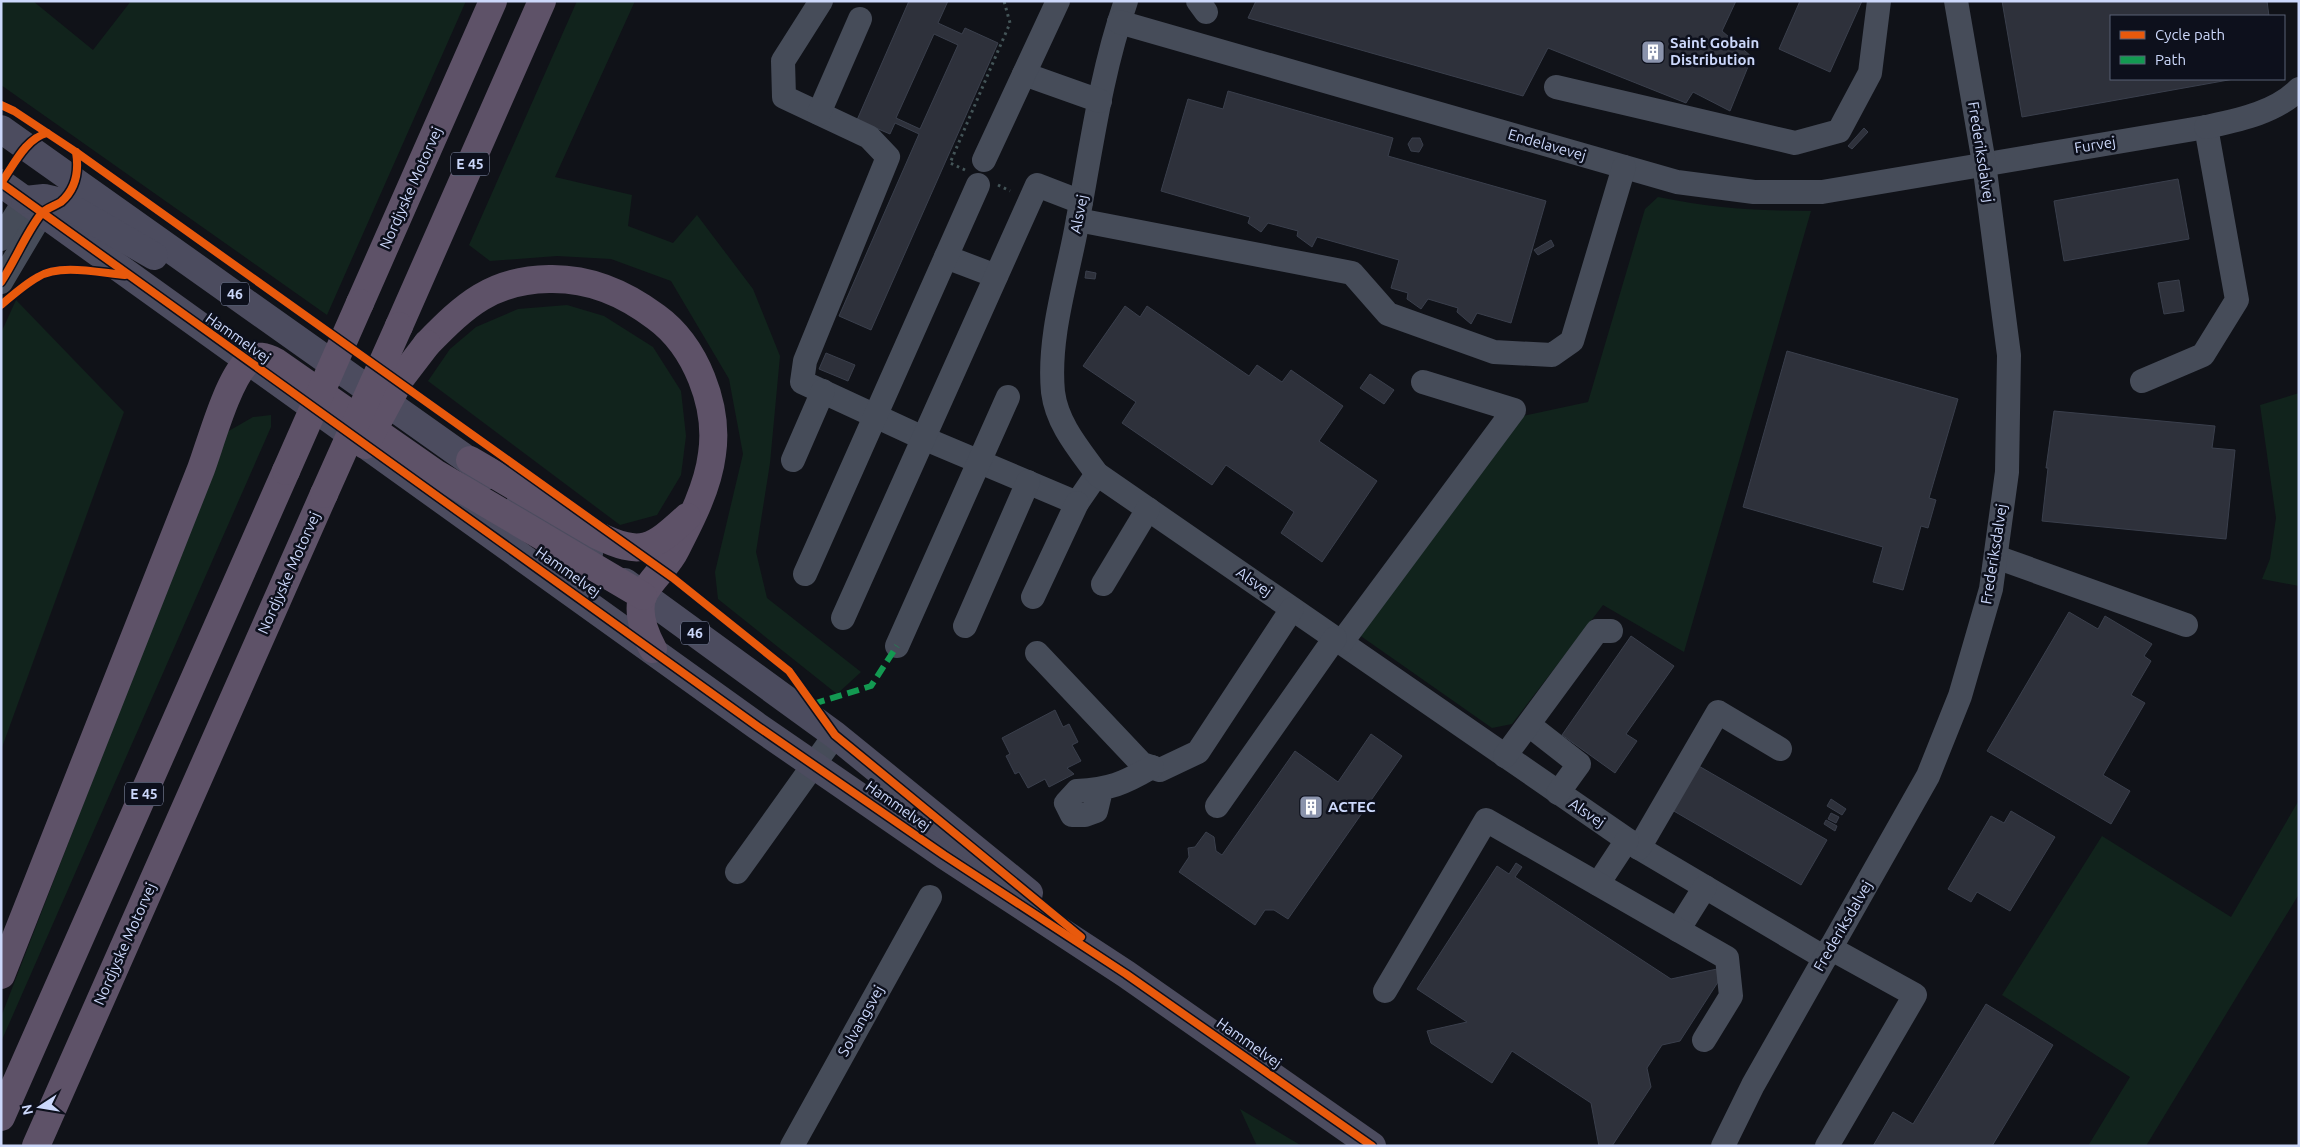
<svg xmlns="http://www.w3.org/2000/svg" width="2300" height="1147" viewBox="0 0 2300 1147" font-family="Ubuntu,sans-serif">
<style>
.green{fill:#11231c}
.building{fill:#2e313b;stroke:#3a3f4c;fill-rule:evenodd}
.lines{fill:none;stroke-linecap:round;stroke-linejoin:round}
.path{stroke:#445558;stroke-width:3;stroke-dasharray:2.5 4;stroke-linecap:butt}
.minor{stroke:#464c59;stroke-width:24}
.major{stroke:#4c4c5f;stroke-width:28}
.highway{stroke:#5e5268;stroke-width:28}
.highway-bridge{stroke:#5e5268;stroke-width:28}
.quiet{stroke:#139951;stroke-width:6;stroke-dasharray:12 6;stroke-linecap:butt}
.cycleway-casing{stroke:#0d101c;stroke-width:11}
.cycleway{stroke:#e8590c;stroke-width:8}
.labels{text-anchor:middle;stroke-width:5;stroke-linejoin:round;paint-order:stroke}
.shield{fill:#0d101c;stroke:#939cb8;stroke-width:1}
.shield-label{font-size:14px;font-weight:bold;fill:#ccd8fb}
.poi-label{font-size:15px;font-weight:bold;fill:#ccd8fb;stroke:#0d101c;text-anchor:start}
.street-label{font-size:15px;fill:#ccd8fb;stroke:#0d101c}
</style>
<rect width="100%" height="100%" fill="#101218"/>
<g class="green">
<polygon points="1,1 33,1 93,50 131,1 466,1 327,315 1,85"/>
<polygon points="577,1 635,1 555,177 632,195 628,226 673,243 697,215 753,289 780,356 770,463 756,552 767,598 861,672 837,694 718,599 715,572 743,454 729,379 671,281 611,259 557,256 490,261 469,245"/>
<path d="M1658,197C1712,208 1757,211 1811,211L1684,652L1603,605L1512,724L1492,728L1355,632L1523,416L1588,402L1645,209Z"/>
<polygon points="16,300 124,412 1,750 1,333"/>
<polygon points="567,305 604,316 653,347 681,391 686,436 681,475 657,515 620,525 428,381 450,349 476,327 518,309"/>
<polygon points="2299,393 2299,586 2262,579 2270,559 2276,518 2260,405"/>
<polygon points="271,415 271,427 1,1042 1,1017 227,432 253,417"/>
<polygon points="2299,800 2299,894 2146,1146 2088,1146 2130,1077 2002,995 2102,836 2231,917"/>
<polygon points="1240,1109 1302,1146 1257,1146"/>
</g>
<g class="building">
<path d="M909,1H948L938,23L962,34L965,28L998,43L871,330L839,316L919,134L895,123L890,134L857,120ZM934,34L958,45L920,129L896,118Z"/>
<polygon points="1256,1 1736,1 1722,31 1752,57 1730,111 1693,92 1686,103 1548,48 1523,96 1248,18"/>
<polygon points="1800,1 1862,1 1830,72 1779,49"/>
<polygon points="2002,1 2267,1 2269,16 2111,16 2111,79 2234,79 2022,117"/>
<polygon points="1228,91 1393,138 1388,156 1546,201 1511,323 1477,313 1471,324 1457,312 1458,308 1428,299 1421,309 1407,299 1408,293 1391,288 1399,260 1317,237 1312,247 1297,236 1298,231 1268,223 1261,232 1248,223 1250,217 1161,191 1188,99 1223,109"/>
<polygon points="1864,128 1868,132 1852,149 1848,146"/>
<polygon points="1412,138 1420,138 1423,145 1419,152 1411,151 1408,144"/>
<polygon points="2178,179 2189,239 2064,261 2054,201"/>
<polygon points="1551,240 1554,246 1538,255 1534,250"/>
<polygon points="1086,271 1096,273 1095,279 1085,278"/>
<polygon points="2179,280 2184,311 2164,314 2158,283"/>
<polygon points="1125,306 1140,317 1147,306 1249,376 1257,365 1282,382 1291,370 1343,406 1319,441 1377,481 1322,562 1281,533 1294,512 1226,465 1212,485 1122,423 1136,402 1083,366"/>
<polygon points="1787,351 1958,399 1929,498 1936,500 1928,528 1921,526 1903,590 1873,582 1883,547 1743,507"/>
<polygon points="826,353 855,365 848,381 819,369"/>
<polygon points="1370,374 1394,390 1384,404 1360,388"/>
<polygon points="2054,411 2215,426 2212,448 2235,450 2226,539 2042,521 2048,468 2046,468"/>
<polygon points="2069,612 2098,629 2105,616 2152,644 2144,656 2151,661 2131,695 2145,703 2103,775 2130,791 2111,824 1987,751"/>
<polygon points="1631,636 1674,666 1626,734 1637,741 1615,773 1562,735"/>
<polygon points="1055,710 1063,727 1069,724 1078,742 1072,745 1081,761 1067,768 1074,774 1049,787 1045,779 1028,788 1019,772 1015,774 1006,756 1010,754 1002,738"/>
<polygon points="1371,734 1402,756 1288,919 1274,910 1265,910 1255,925 1179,872 1189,857 1188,848 1195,847 1206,832 1214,837 1216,851 1222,855 1295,751 1338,782"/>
<polygon points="1697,765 1827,840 1801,885 1672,810"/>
<polygon points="1831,799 1846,809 1842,815 1827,806"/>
<polygon points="2011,811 2055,837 2010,911 1977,892 1971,902 1948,889 1991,816 2004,823"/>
<polygon points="1831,813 1839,817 1836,823 1828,819"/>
<polygon points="1826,820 1837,826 1835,831 1824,824"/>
<polygon points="1516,863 1522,867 1515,877 1671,979 1717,969 1718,982 1680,1041 1662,1045 1647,1068 1651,1087 1612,1146 1599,1146 1591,1103 1512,1051 1492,1083 1431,1043 1427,1031 1467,1022 1417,989 1497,866 1509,874"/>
<polygon points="1986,1004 2053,1045 1992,1146 1873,1146 1893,1112 1913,1124"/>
</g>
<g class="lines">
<g class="path">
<polyline points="965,170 950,163 1010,23 1004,1"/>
<polyline points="998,185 1010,191"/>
</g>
<g class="minor">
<polyline points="821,1 783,61 784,97 869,137 888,157 805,361 802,382 923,438 1077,503 1097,474"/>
<path d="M1126,1C1100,75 1090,157 1075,235C1065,285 1048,340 1053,392C1057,424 1079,449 1097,474L1639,848L1825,958"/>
<polyline points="1198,1 1206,12"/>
<polyline points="1119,22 1677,182 1754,192 1822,192 2206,127 2237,300 2203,355 2142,381"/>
<polyline points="1024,74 1100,101"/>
<polyline points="1556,87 1795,143 1839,131 1870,73 1879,1"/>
<polyline points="819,113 860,19"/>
<path d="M2206,127C2238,120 2275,113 2299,89"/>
<polyline points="984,160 1058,1"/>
<polyline points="1078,220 1352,273 1388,314 1494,352 1552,355 1572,341 1624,167"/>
<polyline points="1,239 25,200"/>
<polyline points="946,257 996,276"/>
<polyline points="1,282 42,213"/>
<polyline points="793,460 823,391"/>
<polyline points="1996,557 2186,625"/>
<polyline points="805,574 978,185"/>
<polyline points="1103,584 1148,509"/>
<polyline points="1033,597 1077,503"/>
<polyline points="843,618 1037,185 1081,202"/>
<polyline points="965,626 1028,482"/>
<polyline points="1341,643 1514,410 1423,382"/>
<polyline points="897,646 1008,397"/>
<polyline points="1037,653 1142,764 1160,770 1198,752 1292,609"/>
<polyline points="1529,725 1579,764 1558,793"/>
<polyline points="1505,756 1597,631 1611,631"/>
<path d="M1101,790L1096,811L1085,815H1072L1066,803L1077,791C1110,789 1123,784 1152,767"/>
<polyline points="1217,806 1335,638"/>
<polyline points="1639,848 1718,712 1780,749"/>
<polyline points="737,872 835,735"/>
<polyline points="1598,884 1627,840"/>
<polyline points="1678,930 1705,887"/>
<polyline points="1385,991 1486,820 1727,958 1731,996 1704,1040"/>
<polyline points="792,1146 930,897"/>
<polyline points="1723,1146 1753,1085 1928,776 1960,696 1991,589 2007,472 2009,355 1984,163 1956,1"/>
<polyline points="1827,1146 1915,995 1830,948"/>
</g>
<g class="major">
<polyline points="1,129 489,475"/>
<polyline points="1,183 757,726 944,855 1126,974 1372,1146"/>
<polyline points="25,200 44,198 61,202 154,256"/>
<polyline points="521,500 589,554"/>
<polyline points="625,582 835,735 1029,893"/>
</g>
<g class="highway">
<polyline points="360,303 493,1"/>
<polyline points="399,326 542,1"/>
<path d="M427,344C465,305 492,280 549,279C590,278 624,293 656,317C696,346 719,406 712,454C708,487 691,520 676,549C668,566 651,579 643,595C636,613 645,634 653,649"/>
<path d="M470,460L597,535C642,557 652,549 687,517"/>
<path d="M1,975L201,469C211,442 227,382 247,362C255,353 267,357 276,362L435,473L643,596"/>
<polyline points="1,1117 286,471"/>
<polyline points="36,1146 324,494"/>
</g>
<g class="highway-bridge">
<polyline points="365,445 401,378 427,344"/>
<polyline points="286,471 360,303"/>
<polyline points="324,494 399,326"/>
</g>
<polyline class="quiet" points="813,704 871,686 897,646"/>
<g class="cycleway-casing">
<g id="cycleway">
<polyline points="1,105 14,111 76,152 673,578 789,671 835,735 1081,937"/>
<polyline points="1,183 757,726 944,855 1126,974 1372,1146"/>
<path d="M1,183C14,165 25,139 47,133"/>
<path d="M1,282C15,261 26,233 41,214C46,208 55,206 61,202C76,189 79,170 76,152"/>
<path d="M1,305C13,295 25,284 38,277C59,263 101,273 125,275"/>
</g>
</g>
<use href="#cycleway" class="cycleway"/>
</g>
<defs>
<g id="building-square" transform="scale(1.25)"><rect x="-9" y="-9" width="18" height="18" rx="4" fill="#8a93ac" stroke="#0d101c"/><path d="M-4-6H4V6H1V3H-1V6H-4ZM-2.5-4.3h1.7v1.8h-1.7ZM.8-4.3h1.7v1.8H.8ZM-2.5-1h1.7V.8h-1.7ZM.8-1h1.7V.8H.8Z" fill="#fff"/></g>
</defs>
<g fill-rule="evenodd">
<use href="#building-square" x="1653" y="52"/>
<use href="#building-square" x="1311" y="807"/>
</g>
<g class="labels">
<g class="shield">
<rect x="451" y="152.5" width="38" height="23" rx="4"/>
<rect x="221" y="282.5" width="28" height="23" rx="4"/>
<rect x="681" y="621.5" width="28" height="23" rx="4"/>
<rect x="125" y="782.5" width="38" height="23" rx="4"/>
</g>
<g class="shield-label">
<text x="470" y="169">E 45</text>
<text x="235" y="299">46</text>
<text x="695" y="638">46</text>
<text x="144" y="799">E 45</text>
</g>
<g class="poi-label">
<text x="1670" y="48">Saint Gobain<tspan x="1670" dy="17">Distribution</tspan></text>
<text x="1328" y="812">ACTEC</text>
</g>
<g class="street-label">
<text transform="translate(1547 145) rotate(16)" y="5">Endelavevej</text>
<text transform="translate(2095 145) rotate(-9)" y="5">Furvej</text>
<text transform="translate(1981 152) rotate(81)" y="5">Frederiksdalvej</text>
<text transform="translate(411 188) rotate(-66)" y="5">Nordjyske Motorvej</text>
<text transform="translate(1079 214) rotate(-79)" y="5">Alsvej</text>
<text transform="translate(238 338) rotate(35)" y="5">Hammelvej</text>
<text transform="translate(1994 554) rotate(-81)" y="5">Frederiksdalvej</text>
<text transform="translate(568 572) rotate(35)" y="5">Hammelvej</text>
<text transform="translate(289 573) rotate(-66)" y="5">Nordjyske Motorvej</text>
<text transform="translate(1254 582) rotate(35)" y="5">Alsvej</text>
<text transform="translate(898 806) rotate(35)" y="5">Hammelvej</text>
<text transform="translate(1587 813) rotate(34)" y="5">Alsvej</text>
<text transform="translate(1843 926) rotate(-60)" y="5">Frederiksdalvej</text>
<text transform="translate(125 944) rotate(-66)" y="5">Nordjyske Motorvej</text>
<text transform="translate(861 1021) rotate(-61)" y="5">Solvangsvej</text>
<text transform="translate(1249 1043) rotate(35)" y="5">Hammelvej</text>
</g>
</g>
<rect width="2300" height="1147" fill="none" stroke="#ccd8fb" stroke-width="5"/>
<rect x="2110" y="15" width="175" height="65" fill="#0d101c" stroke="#596075"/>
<rect x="2120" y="31" width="25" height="8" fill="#e8590c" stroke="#596075"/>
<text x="2155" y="40" font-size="15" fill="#ccd8fb">Cycle path</text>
<rect x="2120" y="56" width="25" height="8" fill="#139951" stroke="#596075"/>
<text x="2155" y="65" font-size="15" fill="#ccd8fb">Path</text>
<g transform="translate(40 1107) rotate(258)" stroke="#0d101c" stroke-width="4" paint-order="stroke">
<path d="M0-4L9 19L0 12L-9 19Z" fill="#ccd8fb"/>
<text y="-8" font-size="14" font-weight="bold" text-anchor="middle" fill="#ccd8fb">N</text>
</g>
</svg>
